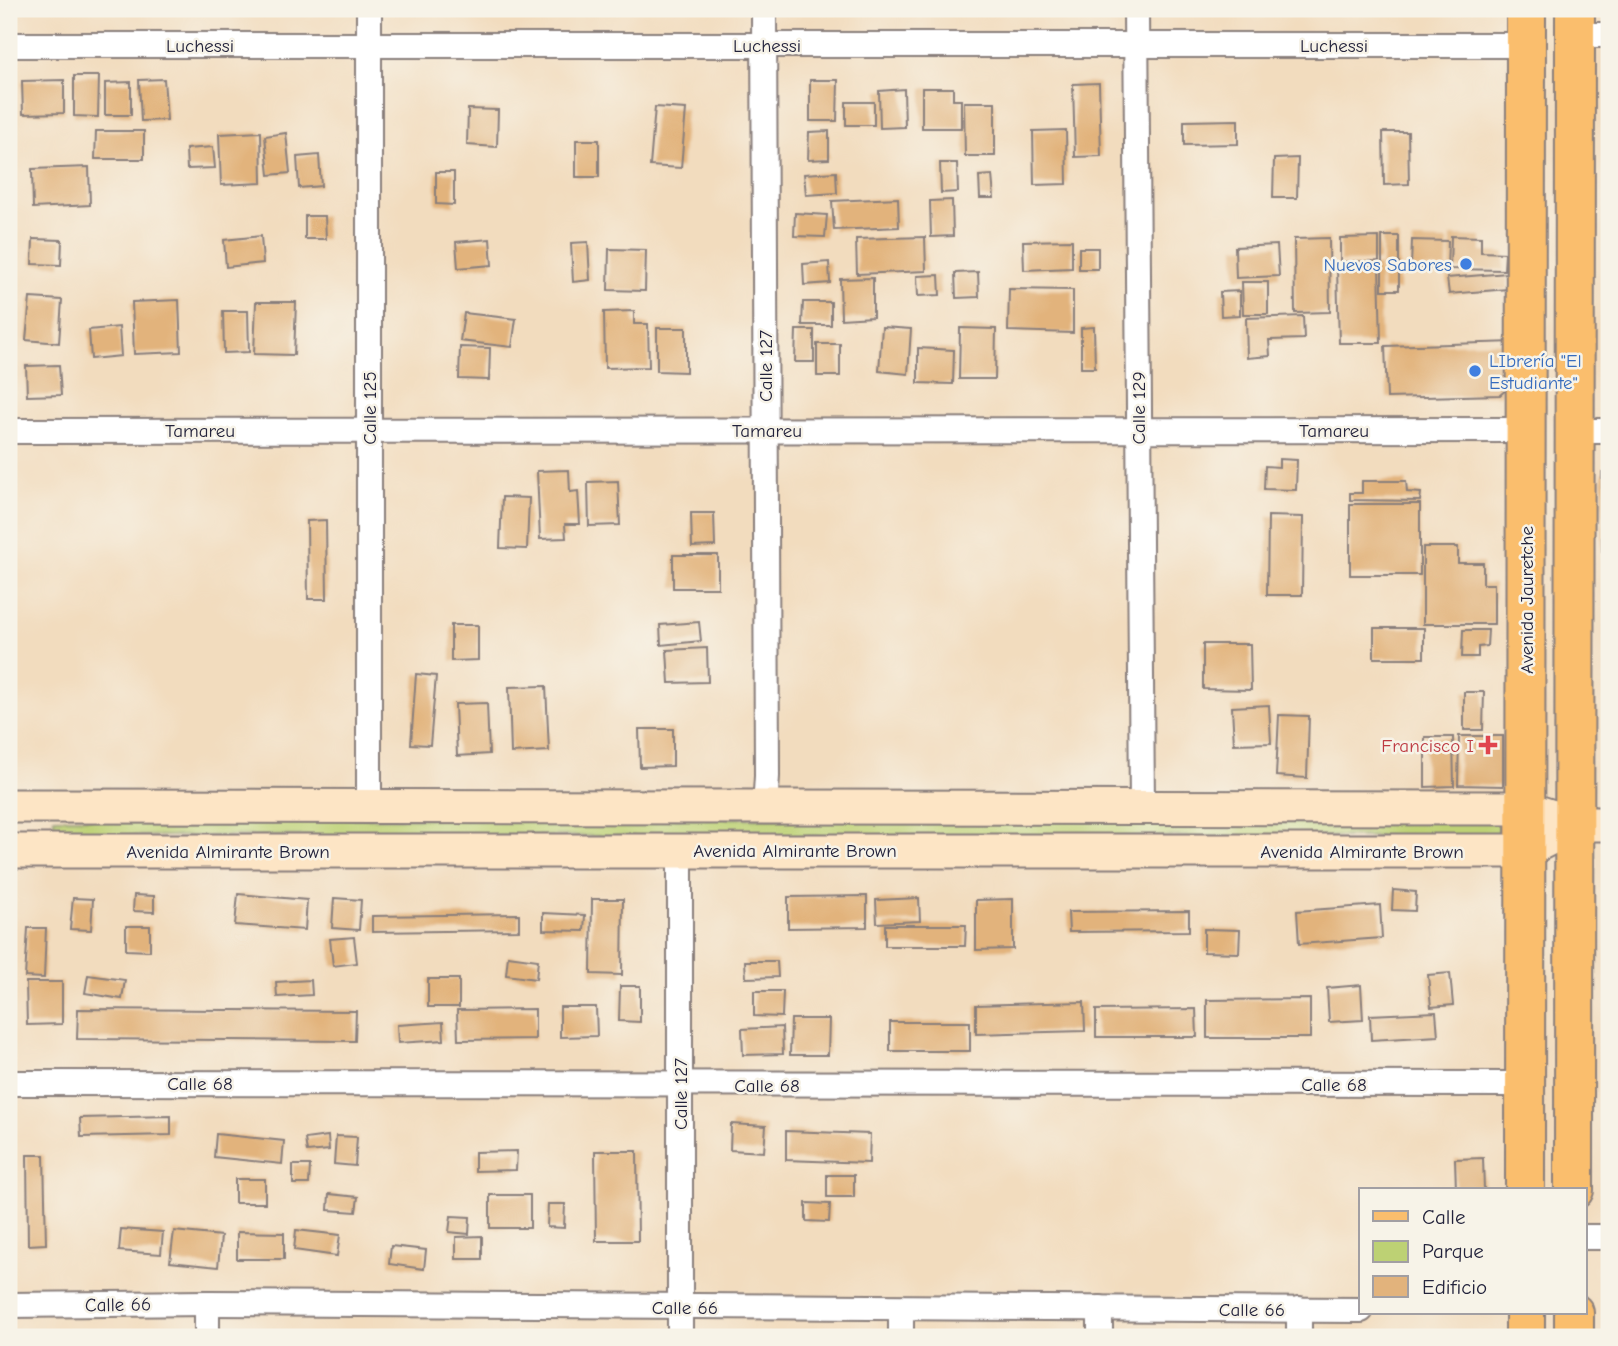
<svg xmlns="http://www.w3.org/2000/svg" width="1618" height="1346" viewBox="0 0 1618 1346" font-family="'Comic Neue',sans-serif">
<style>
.green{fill:#bdd174;stroke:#707a58;stroke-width:2}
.building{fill:#e2b37c}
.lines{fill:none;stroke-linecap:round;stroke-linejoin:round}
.minor-casing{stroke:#8a7f7c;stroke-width:28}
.secondary-casing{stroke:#8a7f7c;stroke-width:37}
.primary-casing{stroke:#8a7f7c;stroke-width:42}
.minor{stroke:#fff;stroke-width:24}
.secondary{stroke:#fde5c5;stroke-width:33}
.primary{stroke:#fabe6d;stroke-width:38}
.shop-dot{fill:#3f7fe0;stroke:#f7f3e8;stroke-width:2.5}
.health-dot{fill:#e0444e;stroke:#f7f3e8;stroke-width:2.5}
.labels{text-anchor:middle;stroke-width:5;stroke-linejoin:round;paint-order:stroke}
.street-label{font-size:19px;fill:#22223b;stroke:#f7f3e8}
.shop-label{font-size:19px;fill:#366cbe;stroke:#f7f3e8;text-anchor:end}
.health-label{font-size:19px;fill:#be3a42;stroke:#f7f3e8;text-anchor:end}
</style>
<rect width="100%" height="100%" fill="#f7f3e8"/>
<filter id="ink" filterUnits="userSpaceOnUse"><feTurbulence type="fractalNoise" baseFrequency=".0143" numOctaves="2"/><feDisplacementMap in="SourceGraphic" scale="14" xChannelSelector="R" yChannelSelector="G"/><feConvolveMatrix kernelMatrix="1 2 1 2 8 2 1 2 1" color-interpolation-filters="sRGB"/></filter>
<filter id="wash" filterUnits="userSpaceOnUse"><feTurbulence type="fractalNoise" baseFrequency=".00686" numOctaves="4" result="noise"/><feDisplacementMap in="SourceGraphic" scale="28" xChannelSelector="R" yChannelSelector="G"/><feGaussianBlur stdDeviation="1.57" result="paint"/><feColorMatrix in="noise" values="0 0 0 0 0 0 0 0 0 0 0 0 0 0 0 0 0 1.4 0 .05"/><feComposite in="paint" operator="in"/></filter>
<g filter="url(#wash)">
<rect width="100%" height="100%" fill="#f2dcbe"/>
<polygon class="green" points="54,818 1500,818 1498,837 53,836"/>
<g id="blocks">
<g class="building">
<polygon points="74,76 99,76 98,117 74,116"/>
<polygon points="164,79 167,120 141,121 139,80"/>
<polygon points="64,80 64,113 23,114 22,81"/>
<polygon points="810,80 838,80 837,121 810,121"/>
<polygon points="131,82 131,115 105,115 105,83"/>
<polygon points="1099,83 1101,156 1075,157 1073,84"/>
<polygon points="922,88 953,88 953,100 961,100 961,128 922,128"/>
<polygon points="904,89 905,127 880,128 879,91"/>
<rect x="846" y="102" width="28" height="23"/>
<polygon points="964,102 995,102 995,156 965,156"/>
<polygon points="655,107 686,109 681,168 650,166"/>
<polygon points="468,109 498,110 497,147 467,145"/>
<polygon points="1238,120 1238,144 1184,145 1184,121"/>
<polygon points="1066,130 1067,184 1034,185 1033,131"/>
<polygon points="96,131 144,131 144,159 95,159"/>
<polygon points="829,131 829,159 808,160 809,132"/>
<polygon points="261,132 262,183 221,185 219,134"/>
<polygon points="1383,132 1408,132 1409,184 1384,185"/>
<polygon points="286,133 290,173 269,175 265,136"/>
<rect x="576" y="140" width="23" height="37"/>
<polygon points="213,147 215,168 187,169 186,149"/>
<polygon points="319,155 321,186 299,188 297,157"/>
<polygon points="1298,158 1297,198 1273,198 1274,159"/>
<polygon points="940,163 957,163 958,192 941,193"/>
<polygon points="89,167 90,205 33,208 32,169"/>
<polygon points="436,172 454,172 454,205 436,204"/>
<polygon points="836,172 837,193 806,195 804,174"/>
<polygon points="992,175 994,198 980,198 979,176"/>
<polygon points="898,198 899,227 834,230 832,201"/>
<polygon points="952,200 953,236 931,237 930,201"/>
<polygon points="795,213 827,215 825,237 794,236"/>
<polygon points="305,216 325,216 326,239 305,239"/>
<polygon points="261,236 263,263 226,267 224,240"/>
<rect x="1382" y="236" width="17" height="54"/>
<polygon points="1451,236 1481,237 1481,252 1505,253 1504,270 1450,269"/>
<polygon points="925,237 926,271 857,274 856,239"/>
<polygon points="1379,237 1379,261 1340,262 1340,238"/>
<polygon points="1329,238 1330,312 1295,313 1294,239"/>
<polygon points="33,239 62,240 61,265 32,264"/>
<polygon points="490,239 492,265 458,268 456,242"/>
<polygon points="1072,240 1072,268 1024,270 1023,241"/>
<polygon points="1412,240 1448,241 1447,269 1411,268"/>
<polygon points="588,242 590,280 573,282 571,243"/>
<polygon points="1277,245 1279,276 1236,278 1235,247"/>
<rect x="1079" y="248" width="19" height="21"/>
<polygon points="609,249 646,250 645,291 608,290"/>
<polygon points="829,262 830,283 804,285 803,264"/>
<polygon points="1379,266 1381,343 1339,343 1337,267"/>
<polygon points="978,272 979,297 956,298 955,273"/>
<polygon points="1507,273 1508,289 1449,294 1447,278"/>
<polygon points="939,275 940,295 918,296 917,276"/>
<polygon points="873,278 873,317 841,319 840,279"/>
<polygon points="1242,282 1268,282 1268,314 1243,314"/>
<polygon points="1009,289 1073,290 1073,333 1008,331"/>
<polygon points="1240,291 1240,315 1221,316 1220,292"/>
<polygon points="30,298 62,300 59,343 26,340"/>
<polygon points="179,300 181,352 134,354 132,302"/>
<polygon points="256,302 296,302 294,355 254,354"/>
<polygon points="803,302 831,302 831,325 802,325"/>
<polygon points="223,311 248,311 249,352 224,353"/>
<polygon points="634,311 634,324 648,324 649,367 605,368 604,312"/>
<polygon points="464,313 516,319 512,347 460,341"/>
<polygon points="1303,316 1304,339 1269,340 1270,356 1247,358 1246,318"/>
<polygon points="119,327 121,356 91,359 89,330"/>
<polygon points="882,327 911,329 908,374 879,371"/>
<polygon points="1094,327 1095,368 1081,368 1081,328"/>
<polygon points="657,328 686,328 686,372 657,371"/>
<polygon points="960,328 996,329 995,379 959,379"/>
<polygon points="796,330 814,330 814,362 795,362"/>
<polygon points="1515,342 1516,381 1500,395 1387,398 1385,346"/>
<rect x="817" y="344" width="23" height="32"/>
<polygon points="460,347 490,348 489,380 459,379"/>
<polygon points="918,348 954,350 953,384 918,383"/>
<polygon points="59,365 61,395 27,396 26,366"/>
<polygon points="1279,459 1297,460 1296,490 1264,489 1265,466 1279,467"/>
<polygon points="569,470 570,492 578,491 580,524 565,524 566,538 540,539 537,471"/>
<rect x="1602" y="472" width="7" height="79"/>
<polygon points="618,481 620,525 589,526 588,482"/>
<polygon points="1362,481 1406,481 1407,492 1421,493 1420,501 1350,500 1350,493 1362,493"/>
<polygon points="502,497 529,498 527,549 500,548"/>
<rect x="1350" y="504" width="70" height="71"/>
<polygon points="691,513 714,513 715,546 692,547"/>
<polygon points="1268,516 1303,517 1302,595 1267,595"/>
<polygon points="326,520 327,599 308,599 307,521"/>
<polygon points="1423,547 1458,547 1458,563 1483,563 1483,584 1494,584 1494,624 1423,624"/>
<rect x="673" y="555" width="45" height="33"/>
<polygon points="699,622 701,641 661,645 660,625"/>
<polygon points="451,625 478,625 478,660 451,661"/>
<rect x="1374" y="628" width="50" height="30"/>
<polygon points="1463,630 1488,630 1487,646 1478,647 1478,657 1462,657"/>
<polygon points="1203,644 1250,644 1251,690 1203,689"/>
<polygon points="707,648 708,682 669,683 667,650"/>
<polygon points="416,674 436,676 430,745 411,744"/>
<polygon points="546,686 549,751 511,753 509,687"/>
<polygon points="1464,692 1484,692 1483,730 1464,730"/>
<polygon points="487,703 489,754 457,756 455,704"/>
<polygon points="1269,705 1271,743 1234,744 1232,707"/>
<polygon points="1604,709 1609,709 1609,742 1603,742"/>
<polygon points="1279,715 1309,716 1307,778 1276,776"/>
<polygon points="639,729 673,729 673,766 640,767"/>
<polygon points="1459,736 1503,736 1503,786 1458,785"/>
<polygon points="1425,737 1453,737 1454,786 1425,787"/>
<polygon points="1393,890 1416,892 1415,911 1392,910"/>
<polygon points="238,894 307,900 305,930 235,925"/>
<polygon points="134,895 154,896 154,912 133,911"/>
<polygon points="867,896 867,927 788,928 788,897"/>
<polygon points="73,898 93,899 91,930 70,929"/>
<polygon points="334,898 361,900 359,930 332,928"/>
<polygon points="919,898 920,921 877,923 876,900"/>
<polygon points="592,899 623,899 622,975 591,974"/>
<polygon points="1013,899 1013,949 976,950 976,900"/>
<polygon points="1380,905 1382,938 1299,944 1297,911"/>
<polygon points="1189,911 1189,931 1069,932 1068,912"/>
<polygon points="543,913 585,915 584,931 543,930"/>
<polygon points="519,914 519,930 372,932 372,916"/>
<polygon points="885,925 966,925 965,946 885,946"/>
<polygon points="126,926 150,926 150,951 126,950"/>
<polygon points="28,928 46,928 44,978 25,977"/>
<polygon points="1204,929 1240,930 1239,953 1204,952"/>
<polygon points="354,937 357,963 333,966 330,939"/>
<polygon points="508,956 538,960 536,979 506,975"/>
<polygon points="745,961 777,961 778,977 746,978"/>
<polygon points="1450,973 1453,1005 1431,1007 1428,975"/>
<polygon points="88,975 125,980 122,999 85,993"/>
<rect x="428" y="979" width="31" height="28"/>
<polygon points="311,980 312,995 277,997 276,982"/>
<polygon points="26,982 62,982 62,1024 27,1025"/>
<polygon points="1361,985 1363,1020 1329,1022 1327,988"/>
<polygon points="620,986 640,986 640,1022 619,1021"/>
<polygon points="754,991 783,991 782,1017 754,1016"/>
<polygon points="1310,999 1310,1038 1207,1038 1207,1000"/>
<polygon points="1084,1002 1085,1031 976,1034 976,1005"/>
<polygon points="560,1007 596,1007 597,1036 560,1037"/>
<polygon points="78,1009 356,1011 355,1041 77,1039"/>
<polygon points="535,1009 535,1039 458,1040 457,1010"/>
<polygon points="1196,1009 1197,1037 1096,1037 1096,1010"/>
<polygon points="1436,1012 1438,1036 1371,1040 1370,1015"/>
<polygon points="791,1019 829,1019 828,1055 790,1055"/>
<polygon points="443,1022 444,1040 398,1043 397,1025"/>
<rect x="890" y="1022" width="80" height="29"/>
<polygon points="782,1027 783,1054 743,1055 742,1029"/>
<polygon points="171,1116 171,1135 81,1137 80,1118"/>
<polygon points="731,1124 766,1126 764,1152 730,1150"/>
<polygon points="786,1131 870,1134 869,1163 786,1160"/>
<polygon points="216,1134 284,1141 282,1164 214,1157"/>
<polygon points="328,1136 329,1150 307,1152 305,1139"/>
<polygon points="336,1136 357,1137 355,1166 334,1164"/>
<polygon points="517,1151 516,1170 475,1171 475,1152"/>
<polygon points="595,1151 637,1151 638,1241 596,1241"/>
<polygon points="27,1155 44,1155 46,1244 28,1245"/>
<polygon points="1483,1158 1484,1190 1456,1190 1455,1159"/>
<polygon points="293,1165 310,1165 309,1184 293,1184"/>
<rect x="827" y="1175" width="27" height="22"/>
<rect x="235" y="1179" width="30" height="24"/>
<polygon points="329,1194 358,1197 356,1212 328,1210"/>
<rect x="490" y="1195" width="40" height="33"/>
<polygon points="806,1203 830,1204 829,1222 806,1221"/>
<polygon points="548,1204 565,1204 564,1228 547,1227"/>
<polygon points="451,1216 470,1217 469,1234 449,1232"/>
<polygon points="121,1229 163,1232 161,1254 119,1251"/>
<polygon points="296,1230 340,1235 337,1256 294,1250"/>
<polygon points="174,1231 221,1236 218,1267 170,1262"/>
<polygon points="237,1232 284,1233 284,1259 237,1259"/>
<polygon points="482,1236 482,1259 456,1259 456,1237"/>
<polygon points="391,1246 426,1250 424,1269 389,1264"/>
</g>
</g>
</g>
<g filter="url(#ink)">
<use href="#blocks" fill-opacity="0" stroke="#8a7f7c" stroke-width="2"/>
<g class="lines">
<g class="minor-casing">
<g id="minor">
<polyline points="764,9 767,776 765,808"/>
<polyline points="1136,9 1142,808"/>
<polyline points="1575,35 1609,35"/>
<polyline points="9,45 1526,45"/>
<polyline points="9,431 1526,430"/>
<polyline points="1575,431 1609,431"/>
<polyline points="369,807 369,9"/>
<polyline points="680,850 680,1337"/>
<polyline points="9,1083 1525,1084"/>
<polyline points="1585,1237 1609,1237"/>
<polyline points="207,1303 207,1337"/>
<polyline points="9,1305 207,1303 1361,1310"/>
<polyline points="901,1308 901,1337"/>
<polyline points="1100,1308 1100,1337"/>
<polyline points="1299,1309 1299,1337"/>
</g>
</g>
<g class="secondary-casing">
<g id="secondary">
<polyline points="9,806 1525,808 1575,824 1609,824"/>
<polyline points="9,851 1525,851 1548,839"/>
</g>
</g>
<g class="primary-casing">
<g id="primary">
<polyline points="1525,1190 1526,9"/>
<polyline points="1574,1190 1575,9"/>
<polyline points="1525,1337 1525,1313"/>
<polyline points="1574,1337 1574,1313"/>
</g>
</g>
<use href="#minor" class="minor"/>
<use href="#secondary" class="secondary"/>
<use href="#primary" class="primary"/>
</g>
</g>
<g class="shop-dot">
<circle cx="1466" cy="264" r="7"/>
<circle cx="1475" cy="371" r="7"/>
</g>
<path class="health-dot" d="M1484.5 734.5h7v7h7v7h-7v7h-7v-7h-7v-7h7z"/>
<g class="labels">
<g class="street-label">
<text x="200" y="52">Luchessi</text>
<text x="767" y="52">Luchessi</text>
<text x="1334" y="52">Luchessi</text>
<text transform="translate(765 366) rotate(-90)" y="7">Calle 127</text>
<text transform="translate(369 408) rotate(-90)" y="7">Calle 125</text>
<text transform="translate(1138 408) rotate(-90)" y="7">Calle 129</text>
<text x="200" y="437">Tamareu</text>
<text x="767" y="437">Tamareu</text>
<text x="1334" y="437">Tamareu</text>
<text transform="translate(1526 600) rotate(-90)" y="7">Avenida Jauretche</text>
<text x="795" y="857">Avenida Almirante Brown</text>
<text x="228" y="858">Avenida Almirante Brown</text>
<text x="1362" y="858">Avenida Almirante Brown</text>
<text x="200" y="1090">Calle 68</text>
<text x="1334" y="1091">Calle 68</text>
<text x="767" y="1092">Calle 68</text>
<text transform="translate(680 1094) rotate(-90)" y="7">Calle 127</text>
<text transform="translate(118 1304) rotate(-1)" y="7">Calle 66</text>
<text x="685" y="1314">Calle 66</text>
<text x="1252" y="1316">Calle 66</text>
</g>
<g class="shop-label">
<text x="1452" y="271">Nuevos Sabores</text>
<text x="1489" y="367" text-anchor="start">LIbrería "El<tspan x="1489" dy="22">Estudiante"</tspan></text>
</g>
<g class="health-label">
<text x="1474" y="752">Francisco I</text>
</g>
</g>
<rect width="1618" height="1346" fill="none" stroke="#f7f3e8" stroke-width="35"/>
<rect x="1359" y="1188" width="228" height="126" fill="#f7f3e8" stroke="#a29fa3" stroke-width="2"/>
<rect x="1373" y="1211" width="35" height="10" fill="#fabe6d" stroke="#a29fa3" stroke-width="2"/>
<text x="1422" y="1224" font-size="21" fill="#22223b">Calle</text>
<rect x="1373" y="1241" width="35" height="21" fill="#bdd174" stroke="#a29fa3" stroke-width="2"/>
<text x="1422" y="1258" font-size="21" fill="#22223b">Parque</text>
<rect x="1373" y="1276" width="35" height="21" fill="#e2b37c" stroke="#a29fa3" stroke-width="2"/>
<text x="1422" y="1294" font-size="21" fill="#22223b">Edificio</text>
</svg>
